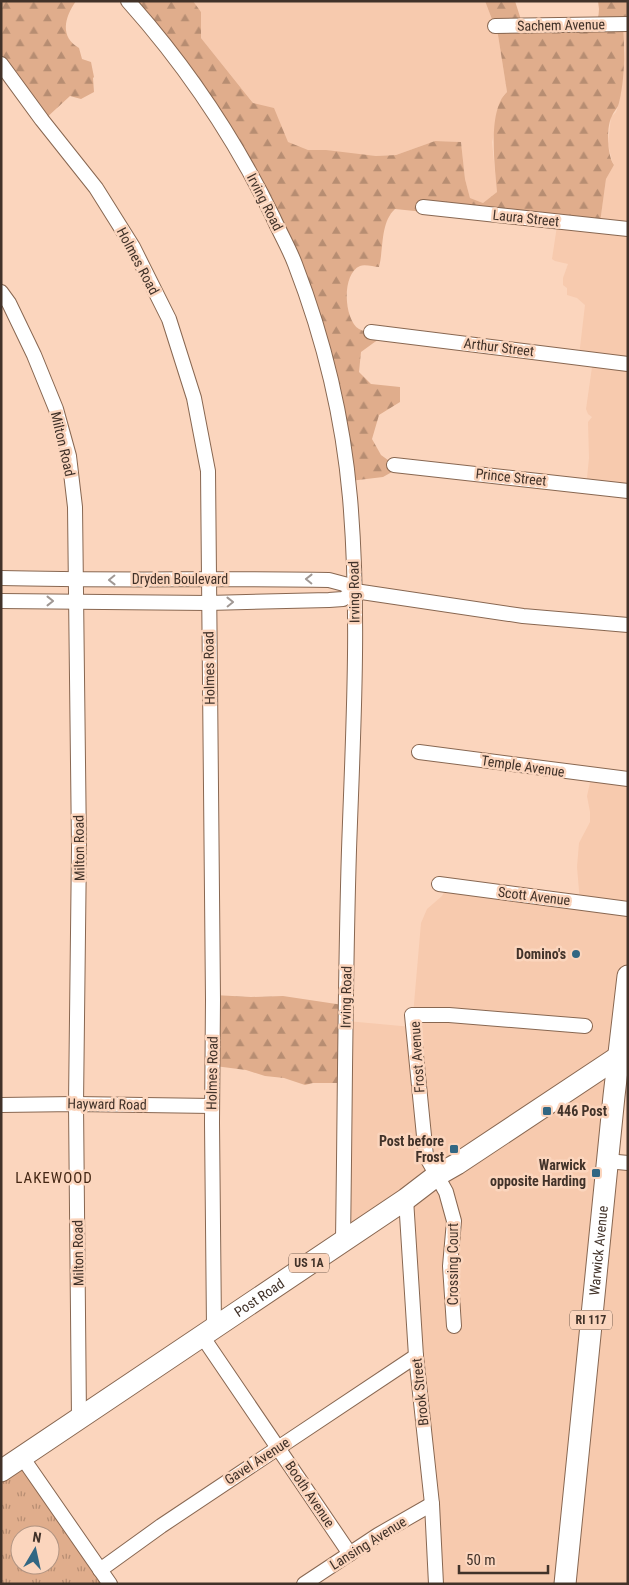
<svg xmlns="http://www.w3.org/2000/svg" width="629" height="1585" viewBox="0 0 629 1585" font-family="'Roboto Condensed',sans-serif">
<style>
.built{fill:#f7caae}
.grass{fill:url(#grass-tufts);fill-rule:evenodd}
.forest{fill:url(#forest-firs)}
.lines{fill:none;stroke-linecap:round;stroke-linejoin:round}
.minor-casing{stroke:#886751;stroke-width:16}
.primary-casing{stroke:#886751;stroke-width:23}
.minor{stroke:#fff;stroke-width:14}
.primary{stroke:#fff;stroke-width:21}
.oneway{stroke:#a09894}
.poi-dot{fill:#326783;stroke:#fbd5bd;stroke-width:2}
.labels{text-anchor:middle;stroke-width:5;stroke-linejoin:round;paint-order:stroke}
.shield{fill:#fbd5bd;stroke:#796355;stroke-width:1}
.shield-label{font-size:12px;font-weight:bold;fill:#413229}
.street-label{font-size:14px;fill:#413229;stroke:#fbd5bd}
.poi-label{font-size:14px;font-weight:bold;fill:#413229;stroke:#fbd5bd;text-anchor:end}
.neighbourhood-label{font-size:15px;letter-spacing:1px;fill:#432613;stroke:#fbd5bd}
</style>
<defs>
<pattern id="grass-tufts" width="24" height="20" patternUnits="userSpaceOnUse" patternTransform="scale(1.25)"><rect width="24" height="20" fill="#e0ad8c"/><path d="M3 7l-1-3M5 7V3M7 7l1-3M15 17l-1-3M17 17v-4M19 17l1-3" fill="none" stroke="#b78d72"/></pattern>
<pattern id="forest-firs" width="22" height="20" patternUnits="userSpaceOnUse" patternTransform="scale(1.25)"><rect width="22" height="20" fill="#e0ad8c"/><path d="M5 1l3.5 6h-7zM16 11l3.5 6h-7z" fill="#b78d72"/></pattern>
</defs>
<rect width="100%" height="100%" fill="#fbd5bd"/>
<g class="built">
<polygon points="193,1 485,1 498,35 507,92 503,96 492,142 497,192 483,203 470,198 465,179 461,142 435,141 396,155 376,156 329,152 312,153 287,145 201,38 201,12"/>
<polygon points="628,23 628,493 586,488 589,458 588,422 592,417 588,414 586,409 593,360 579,356 585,305 577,298 567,295 567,288 563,285 563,278 568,264 555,261 552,259 557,226 599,229 606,179 614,165 612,161 608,144 611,117 616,112 619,103 625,50 623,25"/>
<polygon points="592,774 628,778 628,1050 609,1150 628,1162 628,1584 436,1584 406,1200 344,1234 347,1021 412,1027 421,923 427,909 442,896 448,885 580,902 577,867 579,843 590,822 590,812 587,796"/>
</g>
<path class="grass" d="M20,1458L111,1584H1V1471ZM20,1535H50V1565H20Z"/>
<g class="forest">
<path d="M1,1H76C64,18 60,37 79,48L82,59L91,62L94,77L93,78L94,92L81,99L70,96L44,120L1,61Z"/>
<path d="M131,1H193L201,12V38L253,103L274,108L288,142L308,150H326L376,156L396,155L435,141L461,142L465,179L470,198L483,203L497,192C495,167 487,110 507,92L498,35L485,1H515L522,23L598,22L599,9L598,1H628V23L623,25C625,50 625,78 619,103C618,108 614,111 612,116C606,126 607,156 614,165L606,179L599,230L395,209C380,223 384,248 379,267C374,267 365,264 360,266C341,274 344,320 359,329C366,333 376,334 383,336L361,352L359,372L371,384L400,387V402L379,415L372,439L381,455L399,468L383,477L350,481L324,342L255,177Z"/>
<polygon points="214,995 251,997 283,996 343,1005 345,1083 313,1083 305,1085 284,1078 265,1076 246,1070 215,1066"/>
</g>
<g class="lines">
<g class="minor-casing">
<g id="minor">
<path d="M128,1C186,66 235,139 273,217C280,233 289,248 295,264C324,339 343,418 350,498C360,615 353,733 349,850C345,980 345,1110 343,1240"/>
<polyline points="495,26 628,24"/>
<polyline points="1,64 42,120 96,188 133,247 169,319 194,398 208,471 213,999 212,1123 214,1328"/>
<polyline points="423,207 628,229"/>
<polyline points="1,292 9,303 34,355 56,409 69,456 75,507 79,847 76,1104 79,1418"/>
<polyline points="371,332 628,364"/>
<polyline points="394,465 628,491"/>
<path d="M1,578C110,581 220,578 329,580L344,584L355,591L375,594L523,616L628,625"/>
<polyline points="1,601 208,603 329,600 343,599 355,591"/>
<polyline points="419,752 628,779"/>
<polyline points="439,884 628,909"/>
<polyline points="1,1105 76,1104 212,1106"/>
<polyline points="607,1161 628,1163"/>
<polyline points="406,1199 416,1356 432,1504 436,1584"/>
<polyline points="454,1326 450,1266 454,1221 446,1192 426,1156 412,1015 449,1015 585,1026"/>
<polyline points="202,1336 350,1554"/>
<polyline points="22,1457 110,1584"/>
<polyline points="100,1570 161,1526 416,1356"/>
<polyline points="304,1584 378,1535 432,1504"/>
</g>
</g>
<g class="primary-casing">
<g id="primary">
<path id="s1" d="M1,1471L406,1199L436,1176L457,1164L618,1057"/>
<path id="s2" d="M565,1584L614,1096L628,976"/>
</g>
</g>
<use href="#minor" class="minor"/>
<use href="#primary" class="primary"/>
</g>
<defs><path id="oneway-chevron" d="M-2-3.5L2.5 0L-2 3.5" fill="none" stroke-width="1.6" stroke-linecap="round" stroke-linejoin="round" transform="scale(1.25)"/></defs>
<g class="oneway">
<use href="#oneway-chevron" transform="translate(309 579) rotate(-179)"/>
<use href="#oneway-chevron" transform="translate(112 580) rotate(179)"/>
<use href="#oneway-chevron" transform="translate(50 601)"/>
<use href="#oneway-chevron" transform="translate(230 602) rotate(-1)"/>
</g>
<g class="poi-dot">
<circle cx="576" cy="954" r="5"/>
<rect x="542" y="1106" width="10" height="10" rx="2.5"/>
<rect x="449" y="1144" width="10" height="10" rx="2.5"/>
<rect x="591" y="1168" width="10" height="10" rx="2.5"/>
</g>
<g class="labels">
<g class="shield">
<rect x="289" y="1253.5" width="40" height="19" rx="4"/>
<rect x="570" y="1310.5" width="42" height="19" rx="4"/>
</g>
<g class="shield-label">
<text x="309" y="1267">US 1A</text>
<text x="591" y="1324">RI 117</text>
</g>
<g class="street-label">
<text transform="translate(561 25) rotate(-1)" y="5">Sachem Avenue</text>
<text transform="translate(265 202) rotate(63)" y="5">Irving Road</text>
<text transform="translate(526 218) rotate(6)" y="5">Laura Street</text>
<text transform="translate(138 261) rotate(62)" y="5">Holmes Road</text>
<text transform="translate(499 347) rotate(7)" y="5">Arthur Street</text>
<text transform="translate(63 444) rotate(77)" y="5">Milton Road</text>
<text transform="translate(511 477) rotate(6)" y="5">Prince Street</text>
<text x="180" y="584">Dryden Boulevard</text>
<text transform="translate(354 592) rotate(-91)" y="5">Irving Road</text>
<text transform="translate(209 668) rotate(-91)" y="5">Holmes Road</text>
<text transform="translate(523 766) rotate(8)" y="5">Temple Avenue</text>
<text transform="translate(79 848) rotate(-91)" y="5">Milton Road</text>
<text transform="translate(534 896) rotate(7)" y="5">Scott Avenue</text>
<text transform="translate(346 997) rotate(-89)" y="5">Irving Road</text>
<text transform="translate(417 1057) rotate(-94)" y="5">Frost Avenue</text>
<text transform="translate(212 1073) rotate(-89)" y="5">Holmes Road</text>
<text transform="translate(107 1104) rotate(1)" y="5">Hayward Road</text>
<text dy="5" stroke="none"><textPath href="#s2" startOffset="335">Warwick Avenue</textPath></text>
<text transform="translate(78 1253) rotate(-91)" y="5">Milton Road</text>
<text transform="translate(453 1264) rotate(-90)" y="5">Crossing Court</text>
<text dy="5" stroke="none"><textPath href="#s1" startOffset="311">Post Road</textPath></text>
<text transform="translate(420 1392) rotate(-96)" y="5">Brook Street</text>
<text transform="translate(257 1461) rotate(-33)" y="5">Gavel Avenue</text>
<text transform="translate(310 1494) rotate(56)" y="5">Booth Avenue</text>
<text transform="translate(368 1543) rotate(-32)" y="5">Lansing Avenue</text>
</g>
<g class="poi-label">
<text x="566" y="959">Domino's</text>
<text x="557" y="1116" text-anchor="start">446 Post</text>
<text x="444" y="1146">Post before<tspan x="444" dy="16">Frost</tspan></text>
<text x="586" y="1170">Warwick<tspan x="586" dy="16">opposite Harding</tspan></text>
</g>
<g class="neighbourhood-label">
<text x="54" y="1183">LAKEWOOD</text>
</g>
</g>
<rect width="629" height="1585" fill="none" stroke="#413229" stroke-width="5"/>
<g transform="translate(35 1550) rotate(9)"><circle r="24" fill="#fbd5bd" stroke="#b19482"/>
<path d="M0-4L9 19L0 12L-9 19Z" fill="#326783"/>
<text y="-8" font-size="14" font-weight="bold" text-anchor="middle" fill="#413229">N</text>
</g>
<path d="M459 1565v8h89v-8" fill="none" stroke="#413229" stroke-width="2.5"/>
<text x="466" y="1565" font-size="15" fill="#413229" stroke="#fbd5bd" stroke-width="4" paint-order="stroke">50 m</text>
</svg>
